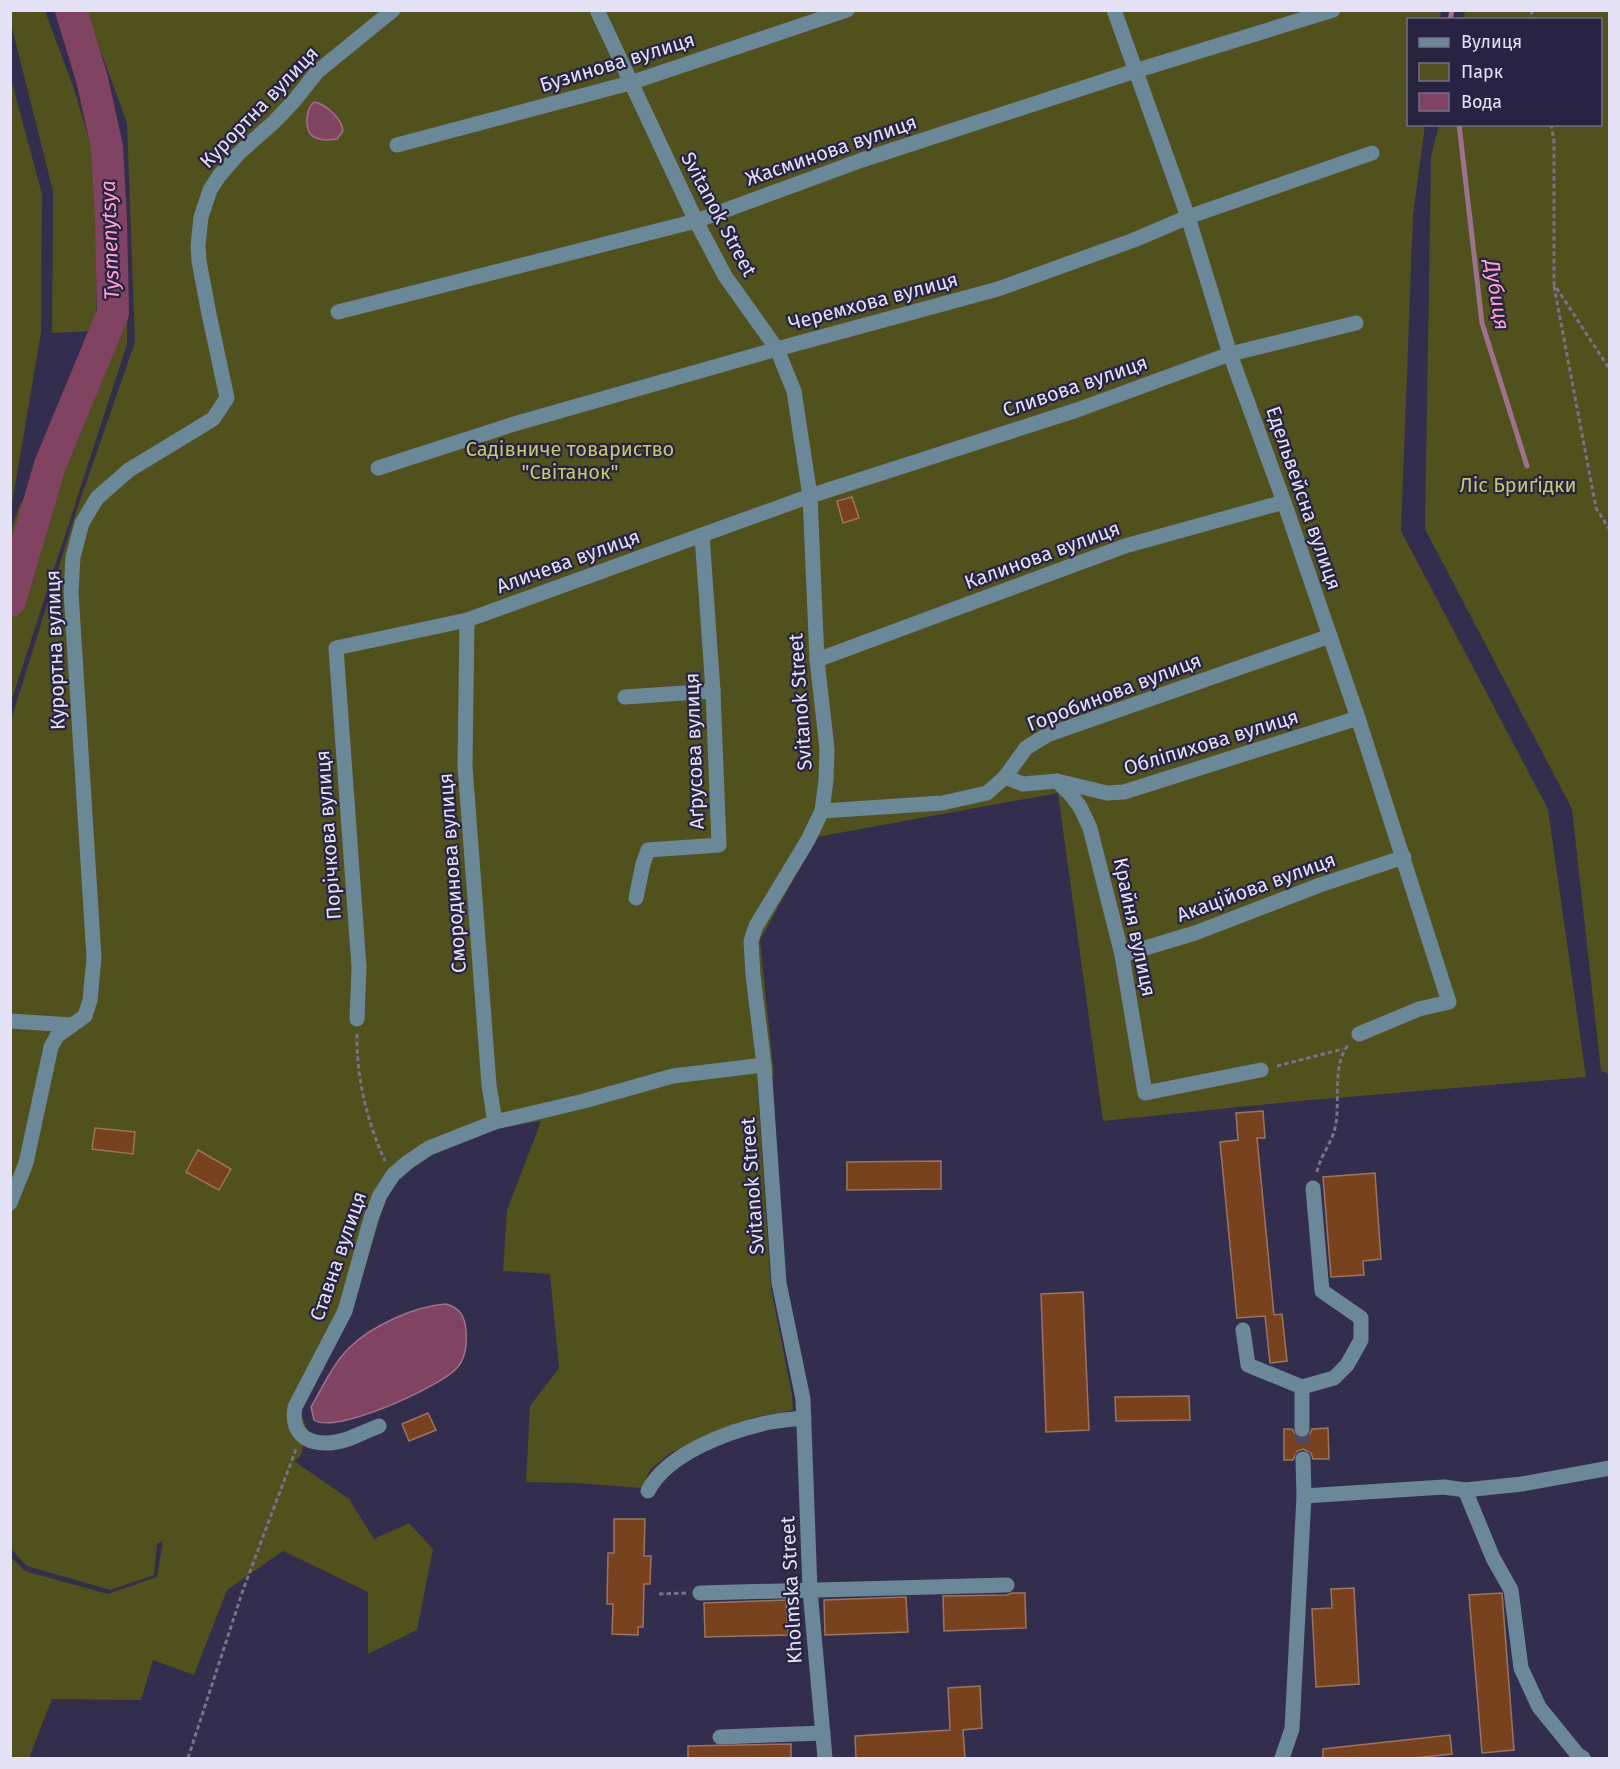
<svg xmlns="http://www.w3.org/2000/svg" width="1620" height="1769" viewBox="0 0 1620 1769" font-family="'Fira Sans',sans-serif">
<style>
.green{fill:#50511c}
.water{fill:#804361;stroke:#9e728e;stroke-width:1.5}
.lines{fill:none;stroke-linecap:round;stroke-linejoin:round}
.stream{stroke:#9e728e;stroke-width:5}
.river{stroke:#804361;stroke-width:32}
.building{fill:#79421e;stroke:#9b755f;stroke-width:1.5}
.minor-tunnel{stroke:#4e4867;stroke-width:15;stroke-dasharray:15 8;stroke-linecap:butt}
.path{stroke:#77728f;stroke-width:3;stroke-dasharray:4.5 3;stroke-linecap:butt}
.minor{stroke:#6b8898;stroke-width:15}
.labels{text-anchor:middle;stroke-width:4.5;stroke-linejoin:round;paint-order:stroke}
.street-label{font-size:20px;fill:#e4e1f7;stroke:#292343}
.park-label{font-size:20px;fill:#c7ca69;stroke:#292343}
.water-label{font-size:21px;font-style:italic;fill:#ffa2cd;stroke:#292343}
</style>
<rect width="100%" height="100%" fill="#332d4e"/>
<g class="green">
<polygon points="10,11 45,11 74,89 98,170 96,331 52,333 53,191 11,24"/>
<polygon points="86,11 1441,11 1440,19 1408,20 1408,124 1425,125 1413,215 1401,531 1548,809 1586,1077 1300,1101 1103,1121 1058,793 817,837 760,940 774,1076 757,1078 771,1288 792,1395 793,1410 755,1417 706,1436 669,1454 650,1470 642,1488 575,1483 526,1482 530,1406 559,1368 550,1274 503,1271 507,1210 541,1121 494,1129 434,1153 414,1166 399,1179 385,1201 352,1312 300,1411 308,1432 300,1457 294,1461 349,1499 374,1539 409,1523 433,1549 417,1630 368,1654 368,1592 283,1551 227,1590 194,1675 153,1660 141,1700 52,1699 29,1758 11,1758 10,1556 25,1571 108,1594 157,1577 163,1541 157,1544 154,1575 110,1590 27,1566 11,1549 11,720 75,515 135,342 127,123"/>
<polygon points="1465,11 1609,11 1609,1074 1601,1071 1572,809 1425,529 1431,156 1439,125 1600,124 1600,20 1463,19"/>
<polygon points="11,79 42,194 41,332 11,510"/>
<polygon points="128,281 127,344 11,702 11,531 20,504 56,472"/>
</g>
<g class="water">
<path d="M314,102C326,104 342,119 343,131L337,139C329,140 321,141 314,137C303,130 306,109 314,102Z"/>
<path d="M446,1304C460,1308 465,1316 466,1331C467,1344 466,1359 456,1369C439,1387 335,1435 314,1420L311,1407C322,1388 333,1364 349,1348C371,1326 415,1306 446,1304Z"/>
</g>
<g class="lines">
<g class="stream">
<polyline points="1450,20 1452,10"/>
<polyline points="1459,124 1482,323 1527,466"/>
</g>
<polyline class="river" points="10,601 50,465 113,313 111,219 107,147 92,79 71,10"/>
</g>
<g class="building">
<polygon points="852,497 859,518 843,523 837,501"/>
<polygon points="1263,1111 1265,1138 1257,1138 1274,1315 1282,1314 1287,1361 1270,1363 1265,1316 1237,1318 1220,1142 1238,1140 1236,1113"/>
<polygon points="95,1128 135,1132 133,1154 92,1149"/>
<polygon points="198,1150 231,1169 219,1190 186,1172"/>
<polygon points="941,1161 941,1189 847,1190 847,1162"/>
<polygon points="1375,1173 1381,1259 1363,1261 1364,1275 1331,1277 1323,1177"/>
<polygon points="1083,1292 1089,1430 1046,1432 1041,1294"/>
<polygon points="1189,1396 1190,1420 1116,1421 1115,1397"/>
<polygon points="428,1413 436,1430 409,1441 402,1424"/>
<polygon points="1328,1428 1329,1459 1313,1459 1311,1453 1303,1449 1297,1451 1293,1460 1284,1460 1284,1429 1292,1429 1297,1437 1303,1439 1310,1434 1312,1429"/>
<polygon points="614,1519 645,1519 644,1556 651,1556 650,1584 644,1584 643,1627 638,1627 638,1635 612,1634 613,1604 607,1604 608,1553 614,1553"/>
<polygon points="1354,1588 1359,1684 1316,1687 1312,1609 1332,1608 1331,1589"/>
<polygon points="1012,1593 1025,1593 1026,1628 944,1631 943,1596 1007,1595"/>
<polygon points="1502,1593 1514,1750 1482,1753 1469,1595"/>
<polygon points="906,1597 908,1632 825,1635 824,1600"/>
<polygon points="786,1600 788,1635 705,1637 704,1603"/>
<polygon points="980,1686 982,1728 963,1730 965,1758 856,1758 855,1736 950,1730 948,1688"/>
<polygon points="1450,1735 1452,1754 1413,1758 1323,1758 1323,1749"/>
<polygon points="791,1744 791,1758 688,1758 688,1746"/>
</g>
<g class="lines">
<polyline class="minor-tunnel" points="1302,1429 1303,1459"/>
<g class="path">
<polyline points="1531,10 1533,20"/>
<polyline points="1551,124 1554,141 1554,284 1610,370"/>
<polyline points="1554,286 1596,508 1610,530"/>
<path d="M357,1034C356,1076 367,1122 385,1161"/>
<polyline points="1277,1066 1343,1049"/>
<path d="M1317,1172C1320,1156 1332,1143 1335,1128C1341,1105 1331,1064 1349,1044"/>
<polyline points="659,1594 686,1593"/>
<polyline points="188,1758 243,1590 296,1449"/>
</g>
<g class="minor">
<polyline points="597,10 696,221 725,276 777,349 794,391 810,496 817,660 827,749 826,780 822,811 808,840 756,926 751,941 753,975 764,1065 779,1283 803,1399 810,1590 825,1758"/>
<polyline points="1114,10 1188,217 1230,354 1284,502 1358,718 1449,1002 1419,1009 1359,1034"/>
<polyline points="397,145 630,83 847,10"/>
<polyline points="338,312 696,221 862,160 1135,71 1333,10"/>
<polyline points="378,468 514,424 777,349 998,289 1134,240 1188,217 1372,153"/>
<polyline points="467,620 465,766 489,1085 495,1122"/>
<polyline points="817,660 1125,546 1284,502"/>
<polyline points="625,697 713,691"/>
<polyline points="1005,777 1023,784 1057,781 1107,793 1124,792 1358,718"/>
<polyline points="1057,781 1072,796 1080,807 1090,828 1122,955 1145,1093 1261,1070"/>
<polyline points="822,811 942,803 987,793 1005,777 1026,748 1047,735 1330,636"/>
<polyline points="636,898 643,864 648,850 719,845 713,691 702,535"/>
<polyline points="1122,955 1195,933 1320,885 1404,857"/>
<polyline points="357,1019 359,967 336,648 467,620 810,496 1077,410 1230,354 1356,323"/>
<polyline points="10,1021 72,1025"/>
<polyline points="10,1203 26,1163 51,1047 57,1036 85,1016 90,1000 94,958 71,592 73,557 82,523 97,498 129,470 213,419 227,398 209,314 199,261 198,246 201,217 210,190 219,176 238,154 273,123 294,101 317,72 393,10"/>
<polyline points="1243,1330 1248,1365 1302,1387 1334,1378 1347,1365 1361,1340 1361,1318 1322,1291 1313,1188"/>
<polyline points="1302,1387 1302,1429"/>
<path d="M379,1426C369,1430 358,1435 348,1439C320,1448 289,1443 295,1407L345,1311L371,1218L380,1195L393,1175L408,1162L429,1148L495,1122L584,1101L673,1076L764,1065"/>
<polyline points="1465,1490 1522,1484 1610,1468"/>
<path d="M648,1491C667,1453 731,1430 771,1422C782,1420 793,1419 804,1418"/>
<polyline points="1304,1496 1444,1487 1465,1490 1493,1558 1511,1590 1521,1668 1539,1707 1578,1755 1583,1758"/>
<polyline points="700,1593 1007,1585"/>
<polyline points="720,1737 823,1733"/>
<polyline points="1282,1758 1292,1729 1304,1496 1303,1459"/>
</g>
</g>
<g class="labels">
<g class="street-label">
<text transform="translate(617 62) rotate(-17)" y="7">Бузинова вулиця</text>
<text transform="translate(259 107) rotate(-46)" y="7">Курортна вулиця</text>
<text transform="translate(831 150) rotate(-19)" y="7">Жасминова вулиця</text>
<text transform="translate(719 214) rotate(62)" y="7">Svitanok Street</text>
<text transform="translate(873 301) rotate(-15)" y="7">Черемхова вулиця</text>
<text transform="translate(1075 386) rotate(-19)" y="7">Сливова вулиця</text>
<text transform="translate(1304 498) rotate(71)" y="7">Едельвейсна вулиця</text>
<text transform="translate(1042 555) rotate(-20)" y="7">Калинова вулиця</text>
<text transform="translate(568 561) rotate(-20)" y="7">Аличева вулиця</text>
<text transform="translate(55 650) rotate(-92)" y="7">Курортна вулиця</text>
<text transform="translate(1114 692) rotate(-21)" y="7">Горобинова вулиця</text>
<text transform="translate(800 702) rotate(-94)" y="7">Svitanok Street</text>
<text transform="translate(1211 742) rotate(-17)" y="7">Обліпихова вулиця</text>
<text transform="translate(694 751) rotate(-92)" y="7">Аґрусова вулиця</text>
<text transform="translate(328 835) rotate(-94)" y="7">Порічкова вулиця</text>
<text transform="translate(452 873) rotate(-94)" y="7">Смородинова вулиця</text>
<text transform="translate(1256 887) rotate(-20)" y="7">Акаційова вулиця</text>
<text transform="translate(1135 927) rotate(78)" y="7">Крайня вулиця</text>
<text transform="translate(752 1186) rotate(-94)" y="7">Svitanok Street</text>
<text transform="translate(338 1256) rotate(-71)" y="7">Ставна вулиця</text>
<text transform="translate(791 1590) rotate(-93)" y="7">Kholmska Street</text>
</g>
<g class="park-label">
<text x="570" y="456">Садівниче товариство<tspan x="570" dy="23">"Світанок"</tspan></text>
<text x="1518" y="492">Ліс Бриґідки</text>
</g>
<g class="water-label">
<text transform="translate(110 240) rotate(-92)" y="7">Tysmenytsya</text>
<text transform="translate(1497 295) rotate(81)" y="7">Дубиця</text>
</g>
</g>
<rect width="1620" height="1769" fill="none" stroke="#e4e1f7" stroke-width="24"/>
<rect x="1407" y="18" width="195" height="108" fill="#292343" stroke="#746f8b" stroke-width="1.5"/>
<rect x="1419" y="38" width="30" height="9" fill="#6b8898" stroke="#746f8b" stroke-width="1.5"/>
<text x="1461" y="48" font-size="18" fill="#e4e1f7">Вулиця</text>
<rect x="1419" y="63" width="30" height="18" fill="#50511c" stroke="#746f8b" stroke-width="1.5"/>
<text x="1461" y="78" font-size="18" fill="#e4e1f7">Парк</text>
<rect x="1419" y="93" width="30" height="18" fill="#804361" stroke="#746f8b" stroke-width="1.5"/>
<text x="1461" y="108" font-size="18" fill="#e4e1f7">Вода</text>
</svg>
